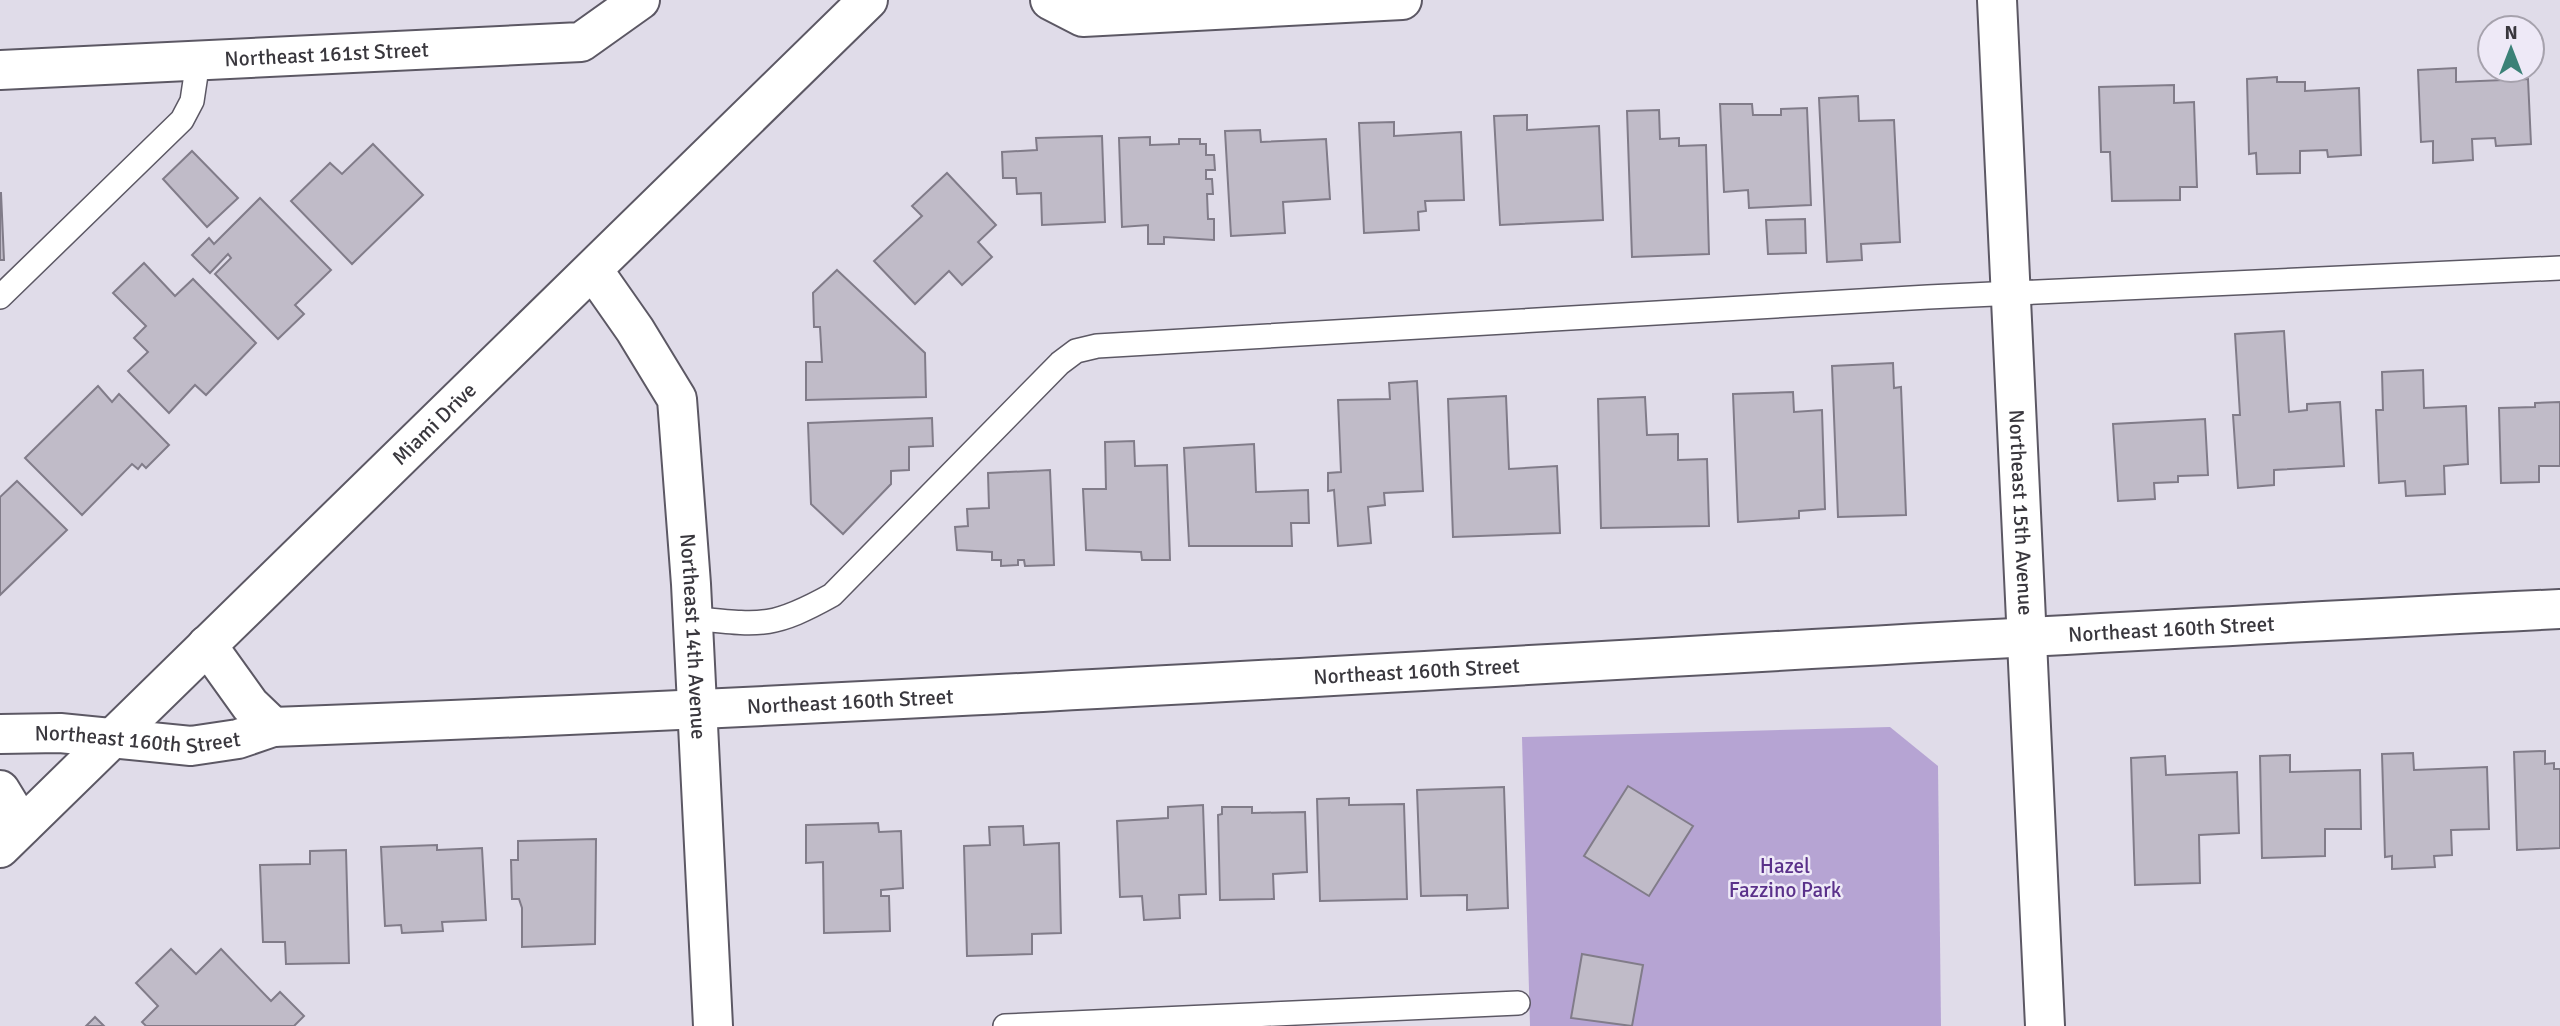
<svg xmlns="http://www.w3.org/2000/svg" width="2560" height="1026" viewBox="0 0 2560 1026" font-family="Signika,sans-serif">
<style>
.green{fill:#b6a4d3}
.building{fill:#c0bbc8;stroke:#817c89;stroke-width:2}
.lines{fill:none;stroke-linecap:round;stroke-linejoin:round}
.service-casing{stroke:#5c5864;stroke-width:26}
.minor-casing{stroke:#5c5864;stroke-width:42}
.tertiary-casing{stroke:#5c5864;stroke-width:42}
.service{stroke:#fff;stroke-width:23}
.minor{stroke:#fff;stroke-width:38}
.tertiary{stroke:#fff;stroke-width:38}
.labels{text-anchor:middle;stroke-width:5;stroke-linejoin:round;paint-order:stroke}
.street-label{font-size:21px;fill:#39373d;stroke:#eee9f7}
.park-label{font-size:21px;fill:#5a318a;stroke:#eee9f7}
</style>
<rect width="100%" height="100%" fill="#e0dce9"/>
<polygon class="green" points="1890,727 1938,766 1941,1026 1530,1026 1522,737"/>
<g class="building">
<polygon points="2456,68 2456,82 2528,79 2531,144 2496,146 2495,138 2472,139 2473,160 2433,163 2433,141 2421,142 2418,70"/>
<polygon points="2277,77 2277,82 2305,82 2305,91 2359,88 2361,155 2328,157 2327,150 2300,151 2300,173 2257,174 2256,153 2249,154 2247,79"/>
<polygon points="2174,85 2174,103 2194,102 2197,187 2180,187 2180,200 2112,201 2110,152 2101,152 2099,87"/>
<polygon points="1858,96 1859,121 1894,120 1900,242 1861,244 1862,260 1827,262 1819,98"/>
<polygon points="1720,104 1752,104 1753,115 1781,115 1781,109 1807,108 1811,205 1749,208 1748,190 1724,192"/>
<polygon points="1659,110 1660,139 1679,138 1679,146 1706,145 1709,254 1632,257 1627,111"/>
<polygon points="1527,115 1527,130 1599,126 1603,220 1500,225 1494,116"/>
<polygon points="1394,122 1394,136 1461,132 1464,200 1425,201 1426,211 1418,212 1419,230 1364,233 1359,123"/>
<polygon points="1260,130 1261,142 1326,139 1330,199 1283,202 1285,233 1231,236 1225,131"/>
<polygon points="1102,136 1105,222 1042,225 1041,193 1017,194 1016,178 1003,178 1002,152 1037,150 1036,138"/>
<polygon points="1150,137 1150,145 1179,144 1179,139 1200,139 1200,144 1206,144 1206,155 1214,155 1215,170 1206,170 1206,179 1212,179 1213,194 1207,194 1208,219 1214,219 1214,240 1164,237 1164,244 1148,244 1148,225 1122,227 1119,138"/>
<polygon points="373,144 423,195 352,264 291,201 330,163 342,174"/>
<polygon points="192,151 238,198 207,227 163,179"/>
<polygon points="947,173 996,225 978,242 992,257 962,285 949,271 915,304 874,261 922,216 912,206"/>
<polygon points="1,193 4,260 0,260 0,193"/>
<polygon points="260,198 331,270 295,305 304,314 278,339 215,274 231,258 228,254 210,273 192,255 209,238 214,244"/>
<polygon points="1805,219 1806,253 1768,254 1766,220"/>
<polygon points="144,263 175,296 193,279 256,343 206,395 195,385 169,413 128,371 148,352 134,338 146,326 113,293"/>
<polygon points="837,270 925,353 926,397 806,400 806,362 822,362 820,327 814,327 813,293"/>
<polygon points="2284,331 2289,412 2307,410 2307,404 2340,402 2344,466 2274,470 2274,485 2238,488 2233,415 2240,415 2235,334"/>
<polygon points="1893,363 1894,388 1901,387 1906,515 1838,517 1832,366"/>
<polygon points="2423,370 2424,408 2466,406 2468,464 2444,466 2445,494 2406,496 2405,481 2379,483 2376,410 2383,410 2382,372"/>
<polygon points="1417,381 1423,491 1384,493 1385,505 1368,507 1371,543 1338,546 1334,490 1328,491 1328,473 1341,472 1338,400 1390,399 1389,383"/>
<polygon points="98,386 112,402 119,394 169,445 146,468 142,464 138,469 132,464 82,515 25,458"/>
<polygon points="1793,392 1794,412 1822,410 1825,509 1799,511 1799,518 1738,522 1733,394"/>
<polygon points="1506,396 1509,469 1557,466 1560,533 1453,537 1448,399"/>
<polygon points="1645,397 1647,435 1678,434 1678,460 1707,459 1709,526 1601,528 1598,399"/>
<polygon points="2560,402 2560,466 2539,466 2539,482 2501,483 2499,408 2535,407 2535,403"/>
<polygon points="932,418 933,446 909,447 909,470 891,471 891,484 843,534 811,504 808,423"/>
<polygon points="2205,419 2208,475 2178,476 2178,482 2154,483 2155,499 2118,501 2113,424"/>
<polygon points="1134,441 1135,466 1167,465 1170,560 1142,560 1141,552 1086,550 1083,489 1106,489 1105,442"/>
<polygon points="1254,444 1256,492 1308,490 1309,523 1291,523 1292,546 1189,546 1184,448"/>
<polygon points="1050,470 1054,565 1025,566 1024,560 1018,560 1018,565 1001,566 1001,560 992,560 992,552 957,550 955,527 968,526 967,509 989,508 988,473"/>
<polygon points="17,481 67,530 0,595 0,497"/>
<polygon points="2545,751 2545,764 2554,763 2554,769 2560,769 2560,848 2517,850 2514,752"/>
<polygon points="2413,753 2414,770 2487,767 2489,829 2451,830 2452,855 2434,856 2435,867 2392,869 2392,856 2385,857 2382,754"/>
<polygon points="2290,755 2290,772 2360,770 2361,829 2325,829 2325,856 2262,858 2260,756"/>
<polygon points="2165,756 2166,775 2237,772 2239,833 2199,835 2200,883 2135,885 2131,758"/>
<polygon points="1628,786 1693,826 1649,896 1584,856"/>
<polygon points="1504,787 1508,908 1467,910 1467,895 1421,896 1417,790"/>
<polygon points="1349,798 1349,805 1404,804 1407,899 1320,901 1317,799"/>
<polygon points="1203,805 1206,894 1179,895 1180,918 1144,920 1142,896 1120,897 1117,821 1168,818 1168,807"/>
<polygon points="1222,807 1252,807 1252,813 1305,812 1307,872 1273,874 1274,899 1220,900 1218,815 1222,814"/>
<polygon points="878,823 879,832 901,831 903,888 881,890 881,896 889,896 890,931 824,933 823,862 806,863 806,825"/>
<polygon points="1023,826 1024,845 1059,843 1061,933 1032,934 1032,954 967,956 964,846 990,845 989,827"/>
<polygon points="596,839 595,944 522,947 522,908 519,899 512,899 511,860 518,860 518,841"/>
<polygon points="437,845 437,850 482,848 486,920 442,922 443,931 402,933 401,925 385,926 381,847"/>
<polygon points="346,850 349,963 286,964 285,942 263,942 260,865 310,864 310,851"/>
<polygon points="171,949 196,974 221,949 271,1001 280,992 304,1016 294,1026 146,1026 142,1022 158,1006 136,983"/>
<polygon points="1582,954 1643,965 1632,1026 1571,1018"/>
<polygon points="95,1017 104,1026 86,1026"/>
</g>
<g class="lines">
<g class="service-casing">
<g id="service">
<polyline points="0,297 182,120 192,101 198,61"/>
<path d="M692,618C760,625 771,629 832,595L1060,363L1076,351L1097,346L1928,297L2560,268"/>
<polyline points="1005,1026 1518,1003"/>
</g>
</g>
<g class="minor-casing">
<g id="minor">
<polyline points="1050,0 1083,17 1402,0"/>
<path id="s1" d="M0,70L581,42L640,0"/>
<path id="s2" d="M593,270L635,330L677,399L691,584L713,1026"/>
<polyline points="207,645 250,705 273,727"/>
<path id="s3" d="M0,734L60,733L191,746L238,739L273,727C1036,699 1798,646 2560,609"/>
<polyline points="0,790 22,826"/>
<path id="s4" d="M0,848L868,0"/>
</g>
</g>
<g class="tertiary-casing">
<g id="tertiary">
<path id="s5" d="M1997,0L2045,1026"/>
</g>
</g>
<use href="#service" class="service"/>
<use href="#minor" class="minor"/>
<use href="#tertiary" class="tertiary"/>
</g>
<g class="labels">
<g class="street-label">
<text dy="7" stroke="none"><textPath href="#s1" startOffset="327">Northeast 161st Street</textPath></text>
<text dy="7" stroke="none"><textPath href="#s4" startOffset="607">Miami Drive</textPath></text>
<text dy="7" stroke="none"><textPath href="#s5" startOffset="513">Northeast 15th Avenue</textPath></text>
<text dy="7" stroke="none"><textPath href="#s3" startOffset="2177">Northeast 160th Street</textPath></text>
<text dy="7" stroke="none"><textPath href="#s2" startOffset="392">Northeast 14th Avenue</textPath></text>
<text dy="7" stroke="none"><textPath href="#s3" startOffset="1421">Northeast 160th Street</textPath></text>
<text dy="7" stroke="none"><textPath href="#s3" startOffset="854">Northeast 160th Street</textPath></text>
<text dy="7" stroke="none"><textPath href="#s3" startOffset="138">Northeast 160th Street</textPath></text>
</g>
<g class="park-label">
<text x="1785" y="873">Hazel<tspan x="1785" dy="24">Fazzino Park</tspan></text>
</g>
</g>
<g transform="translate(2511 49)"><circle r="33" fill="#eee9f7" stroke="#a6a2ad" stroke-width="2"/>
<path d="M0-5L12 26L0 18L-12 26Z" fill="#3b8177"/>
<text y="-10" font-size="19" font-weight="bold" text-anchor="middle" fill="#39373d">N</text>
</g>
</svg>
